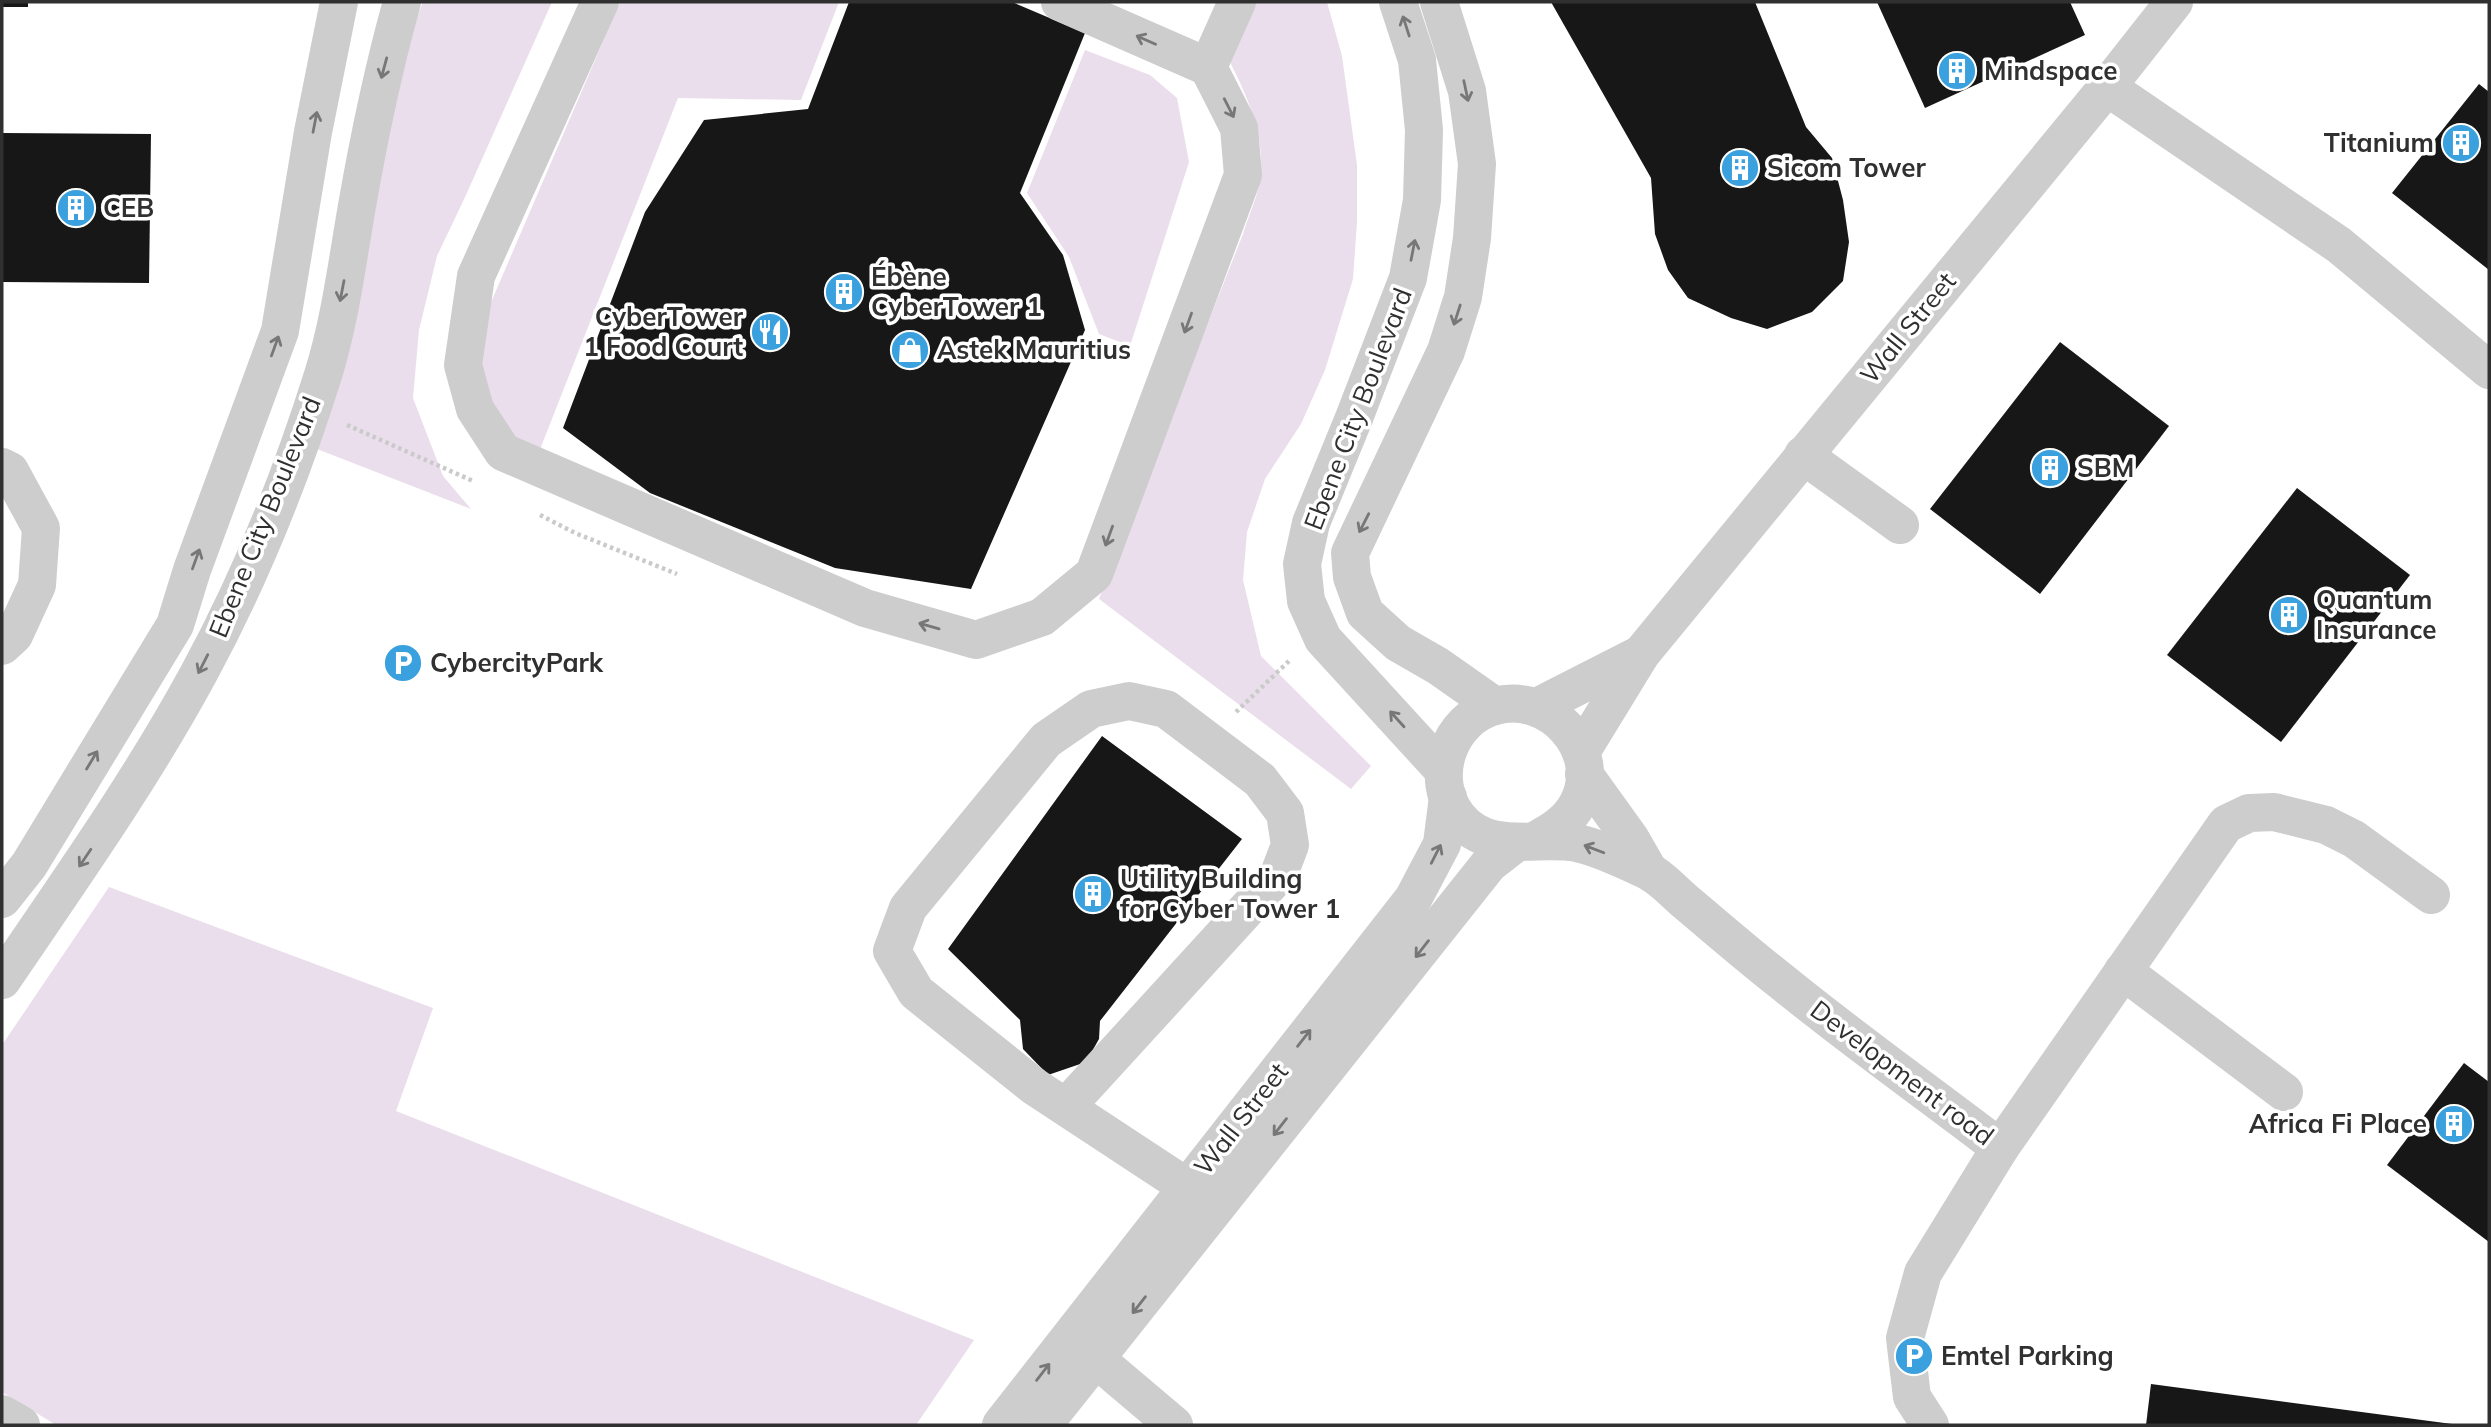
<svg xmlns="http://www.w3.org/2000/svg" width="2491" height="1427" viewBox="0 0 2491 1427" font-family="Mulish,sans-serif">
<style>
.green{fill:#ebdeec}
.building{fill:#171717}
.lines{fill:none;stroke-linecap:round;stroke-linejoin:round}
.path{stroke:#cacaca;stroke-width:4.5;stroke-dasharray:3.5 3.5;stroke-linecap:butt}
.minor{stroke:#cdcdcd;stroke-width:38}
.oneway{stroke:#777}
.labels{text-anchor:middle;stroke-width:7;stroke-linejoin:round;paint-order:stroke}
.poi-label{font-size:26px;font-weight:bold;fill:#303030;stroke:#fff;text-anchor:start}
.street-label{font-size:26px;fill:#303030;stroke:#fff}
</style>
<rect width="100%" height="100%" fill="#fff"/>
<g class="green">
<polygon points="423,2 552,2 466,195 437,256 419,330 413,398 443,476 471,509 317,449 410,35"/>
<polygon points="620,2 839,2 801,100 678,98 539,452 506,440 478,366 489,307"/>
<path d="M1252,2H1327L1342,56L1357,165V222L1353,279L1325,370L1301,424L1265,479L1247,532L1243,580L1261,656L1371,766L1351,789L1099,599L1243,234C1248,217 1257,198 1260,181C1266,137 1248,98 1229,60Z"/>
<polygon points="1085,50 1150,75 1177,98 1189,162 1130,346 1099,334 1069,257 1027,193"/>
<polygon points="109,887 433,1008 396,1111 974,1340 916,1425 56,1425 2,1392 2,1045"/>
</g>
<g class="building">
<rect x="2" y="2" width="26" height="5"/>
<polygon points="849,2 1012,2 1085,33 1020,193 1063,255 1085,330 971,589 835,568 650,493 563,428 645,212 704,120 808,109"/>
<polygon points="1551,2 1755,2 1806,127 1832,158 1843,200 1849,242 1843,281 1812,312 1767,329 1731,318 1688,298 1668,270 1655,234 1651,178"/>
<polygon points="1877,2 2070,2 2085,35 1925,108"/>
<polygon points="2479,84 2489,92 2489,270 2392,193"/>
<polygon points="2,133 151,134 149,283 2,282"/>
<polygon points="2060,342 2169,426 2040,594 1930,509"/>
<polygon points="2297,488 2410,575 2281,742 2167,655"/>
<polygon points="1102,736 1242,839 1100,1021 1099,1039 1086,1062 1048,1075 1023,1049 1020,1020 948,949"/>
<polygon points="2464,1063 2489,1082 2489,1242 2387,1165"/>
<polygon points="2151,1384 2452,1424 2451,1425 2146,1425"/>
</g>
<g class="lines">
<g class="path">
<polyline points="347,425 473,481"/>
<polyline points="540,515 575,533 677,574"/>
<polyline points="1236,712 1290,660"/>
</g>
<g class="minor">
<polyline points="600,2 476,276 463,365 475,409 503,452 865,608 976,640 1042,617 1094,574 1243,175 1239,128 1208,67 1237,2"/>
<polyline points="1060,2 1208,67"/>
<polyline points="1398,2 1417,60 1424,130 1422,200 1408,278 1354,418 1311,523 1302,564 1306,601 1323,639 1443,770"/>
<polyline points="1439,2 1467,91 1477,164 1472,238 1463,297 1446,351 1350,553 1352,577 1365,613 1398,643 1438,666 1495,706"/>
<polyline points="2107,87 2339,245 2489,370"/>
<polyline points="1803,455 1900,525"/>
<polyline points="2,467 10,471 41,528 37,585 14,635 2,646"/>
<polyline points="1537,707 1641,654"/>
<polyline points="1581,752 1641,654 2107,87 2174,2"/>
<polyline points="1584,774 1630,838 1649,871"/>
<path d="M1536,840C1553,831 1569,821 1578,803C1605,750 1549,691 1495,706C1448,719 1428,779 1458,817C1488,855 1536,836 1577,843C1597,847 1627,861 1646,870C1661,877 1674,892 1687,903C1718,929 1749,956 1781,981C1852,1039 1927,1092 2000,1148L2226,824L2249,813L2274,812L2326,825L2354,839L2431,895"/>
<polyline points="2,899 29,865 175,625 192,570 280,331 313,132 339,2"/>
<polyline points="2123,971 2284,1092"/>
<path d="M2,980C70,880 141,780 199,673C250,579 291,477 323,375C340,321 347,263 357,206C369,137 383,70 402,2"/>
<polyline points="1066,1107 1279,874 1290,845 1285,813 1260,780 1166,709 1129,701 1091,709 1046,740 908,908 892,951 916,992 1035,1087 1187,1187"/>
<polyline points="1096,1359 1174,1425"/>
<polyline points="2,1414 21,1425"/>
<polyline points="1001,1425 1413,899 1442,844 1448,797"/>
<polyline points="1043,1425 1489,864 1516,843"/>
<polyline points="1930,1425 1912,1397 1905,1338 1923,1273 2000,1148"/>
</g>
</g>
<defs><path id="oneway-shaft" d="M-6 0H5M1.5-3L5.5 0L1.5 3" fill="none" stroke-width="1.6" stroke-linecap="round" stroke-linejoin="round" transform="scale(1.75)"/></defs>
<g class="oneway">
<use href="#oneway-shaft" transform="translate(1406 26) rotate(-108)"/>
<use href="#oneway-shaft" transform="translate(1146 40) rotate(-156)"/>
<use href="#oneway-shaft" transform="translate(384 68) rotate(105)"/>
<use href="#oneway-shaft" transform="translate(1466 91) rotate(78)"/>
<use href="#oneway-shaft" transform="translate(1229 108) rotate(63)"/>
<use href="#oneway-shaft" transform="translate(315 122) rotate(-79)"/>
<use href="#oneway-shaft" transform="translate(1413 250) rotate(-79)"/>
<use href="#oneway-shaft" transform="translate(342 291) rotate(101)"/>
<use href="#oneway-shaft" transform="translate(1457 315) rotate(108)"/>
<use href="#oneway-shaft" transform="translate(1188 323) rotate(110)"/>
<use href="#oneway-shaft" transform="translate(275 346) rotate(-70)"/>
<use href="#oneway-shaft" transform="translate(1364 523) rotate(117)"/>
<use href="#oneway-shaft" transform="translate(1109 536) rotate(110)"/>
<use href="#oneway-shaft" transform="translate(196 559) rotate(-70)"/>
<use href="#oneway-shaft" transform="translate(929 626) rotate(-164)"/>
<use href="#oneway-shaft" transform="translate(203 664) rotate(117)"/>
<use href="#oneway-shaft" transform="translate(1397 719) rotate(-132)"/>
<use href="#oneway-shaft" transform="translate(92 760) rotate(-59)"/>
<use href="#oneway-shaft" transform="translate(1594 849) rotate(-159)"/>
<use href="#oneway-shaft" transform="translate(1436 854) rotate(-63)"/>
<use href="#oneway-shaft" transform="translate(85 858) rotate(124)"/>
<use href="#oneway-shaft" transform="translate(1422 949) rotate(128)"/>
<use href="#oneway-shaft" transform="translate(1304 1038) rotate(-52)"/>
<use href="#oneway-shaft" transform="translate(1280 1127) rotate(128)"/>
<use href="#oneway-shaft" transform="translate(1139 1305) rotate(128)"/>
<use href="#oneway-shaft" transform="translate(1043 1372) rotate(-52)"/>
</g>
<defs>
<g id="building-disc" transform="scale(2.0125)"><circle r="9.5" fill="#3aa0de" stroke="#fff"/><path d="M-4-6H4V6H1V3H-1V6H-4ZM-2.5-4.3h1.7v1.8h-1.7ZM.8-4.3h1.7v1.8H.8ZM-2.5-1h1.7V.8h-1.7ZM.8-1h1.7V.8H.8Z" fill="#fff"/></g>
<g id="restaurant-disc" transform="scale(2.0125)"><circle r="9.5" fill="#3aa0de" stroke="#fff"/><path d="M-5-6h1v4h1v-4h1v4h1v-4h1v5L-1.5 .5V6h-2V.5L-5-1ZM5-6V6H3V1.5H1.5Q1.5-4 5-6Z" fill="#fff"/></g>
<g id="shop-disc" transform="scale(2.0125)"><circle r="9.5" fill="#3aa0de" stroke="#fff"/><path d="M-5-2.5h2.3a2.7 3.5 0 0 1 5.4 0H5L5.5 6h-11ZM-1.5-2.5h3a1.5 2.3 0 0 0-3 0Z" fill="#fff"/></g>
<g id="parking-disc" transform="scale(2.0125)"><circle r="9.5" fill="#3aa0de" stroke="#fff"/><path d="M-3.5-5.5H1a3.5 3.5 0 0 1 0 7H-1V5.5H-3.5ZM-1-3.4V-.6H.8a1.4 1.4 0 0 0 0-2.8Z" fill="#fff"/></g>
</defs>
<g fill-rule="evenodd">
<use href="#building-disc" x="1957" y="71"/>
<use href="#building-disc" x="2461" y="143"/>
<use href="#building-disc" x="1740" y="168"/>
<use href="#building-disc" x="76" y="208"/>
<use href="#building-disc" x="844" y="292"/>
<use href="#restaurant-disc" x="770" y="332"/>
<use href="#shop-disc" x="910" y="350"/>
<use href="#building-disc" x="2050" y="468"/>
<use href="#building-disc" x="2289" y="615"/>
<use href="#parking-disc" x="403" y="663"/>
<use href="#building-disc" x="1093" y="894"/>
<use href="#building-disc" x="2454" y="1124"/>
<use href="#parking-disc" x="1914" y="1356"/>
</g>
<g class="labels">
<g class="poi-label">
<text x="1984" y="80">Mindspace</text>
<text x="2434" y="152" text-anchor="end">Titanium</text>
<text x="1767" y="177">Sicom Tower</text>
<text x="103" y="217">CEB</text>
<text x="871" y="286">Ébène<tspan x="871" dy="30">CyberTower 1</tspan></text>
<text x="743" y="326" text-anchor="end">CyberTower<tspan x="743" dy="30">1 Food Court</tspan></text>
<text x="937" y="359">Astek Mauritius</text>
<text x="2077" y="477">SBM</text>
<text x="2316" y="609">Quantum<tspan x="2316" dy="30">Insurance</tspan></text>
<text x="430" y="672">CybercityPark</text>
<text x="1120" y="888">Utility Building<tspan x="1120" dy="30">for Cyber Tower 1</tspan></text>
<text x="2427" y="1133" text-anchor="end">Africa Fi Place</text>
<text x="1941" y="1365">Emtel Parking</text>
</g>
<g class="street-label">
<text transform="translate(1908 328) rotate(-51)" y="9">Wall Street</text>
<text transform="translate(1358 409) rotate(-69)" y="9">Ebene City Boulevard</text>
<text transform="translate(265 517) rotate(-68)" y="9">Ebene City Boulevard</text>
<text transform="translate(1902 1073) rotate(37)" y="9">Development road</text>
<text transform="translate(1241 1119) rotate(-52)" y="9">Wall Street</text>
</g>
</g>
<rect width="2491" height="1427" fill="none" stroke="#303030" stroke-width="7"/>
</svg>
